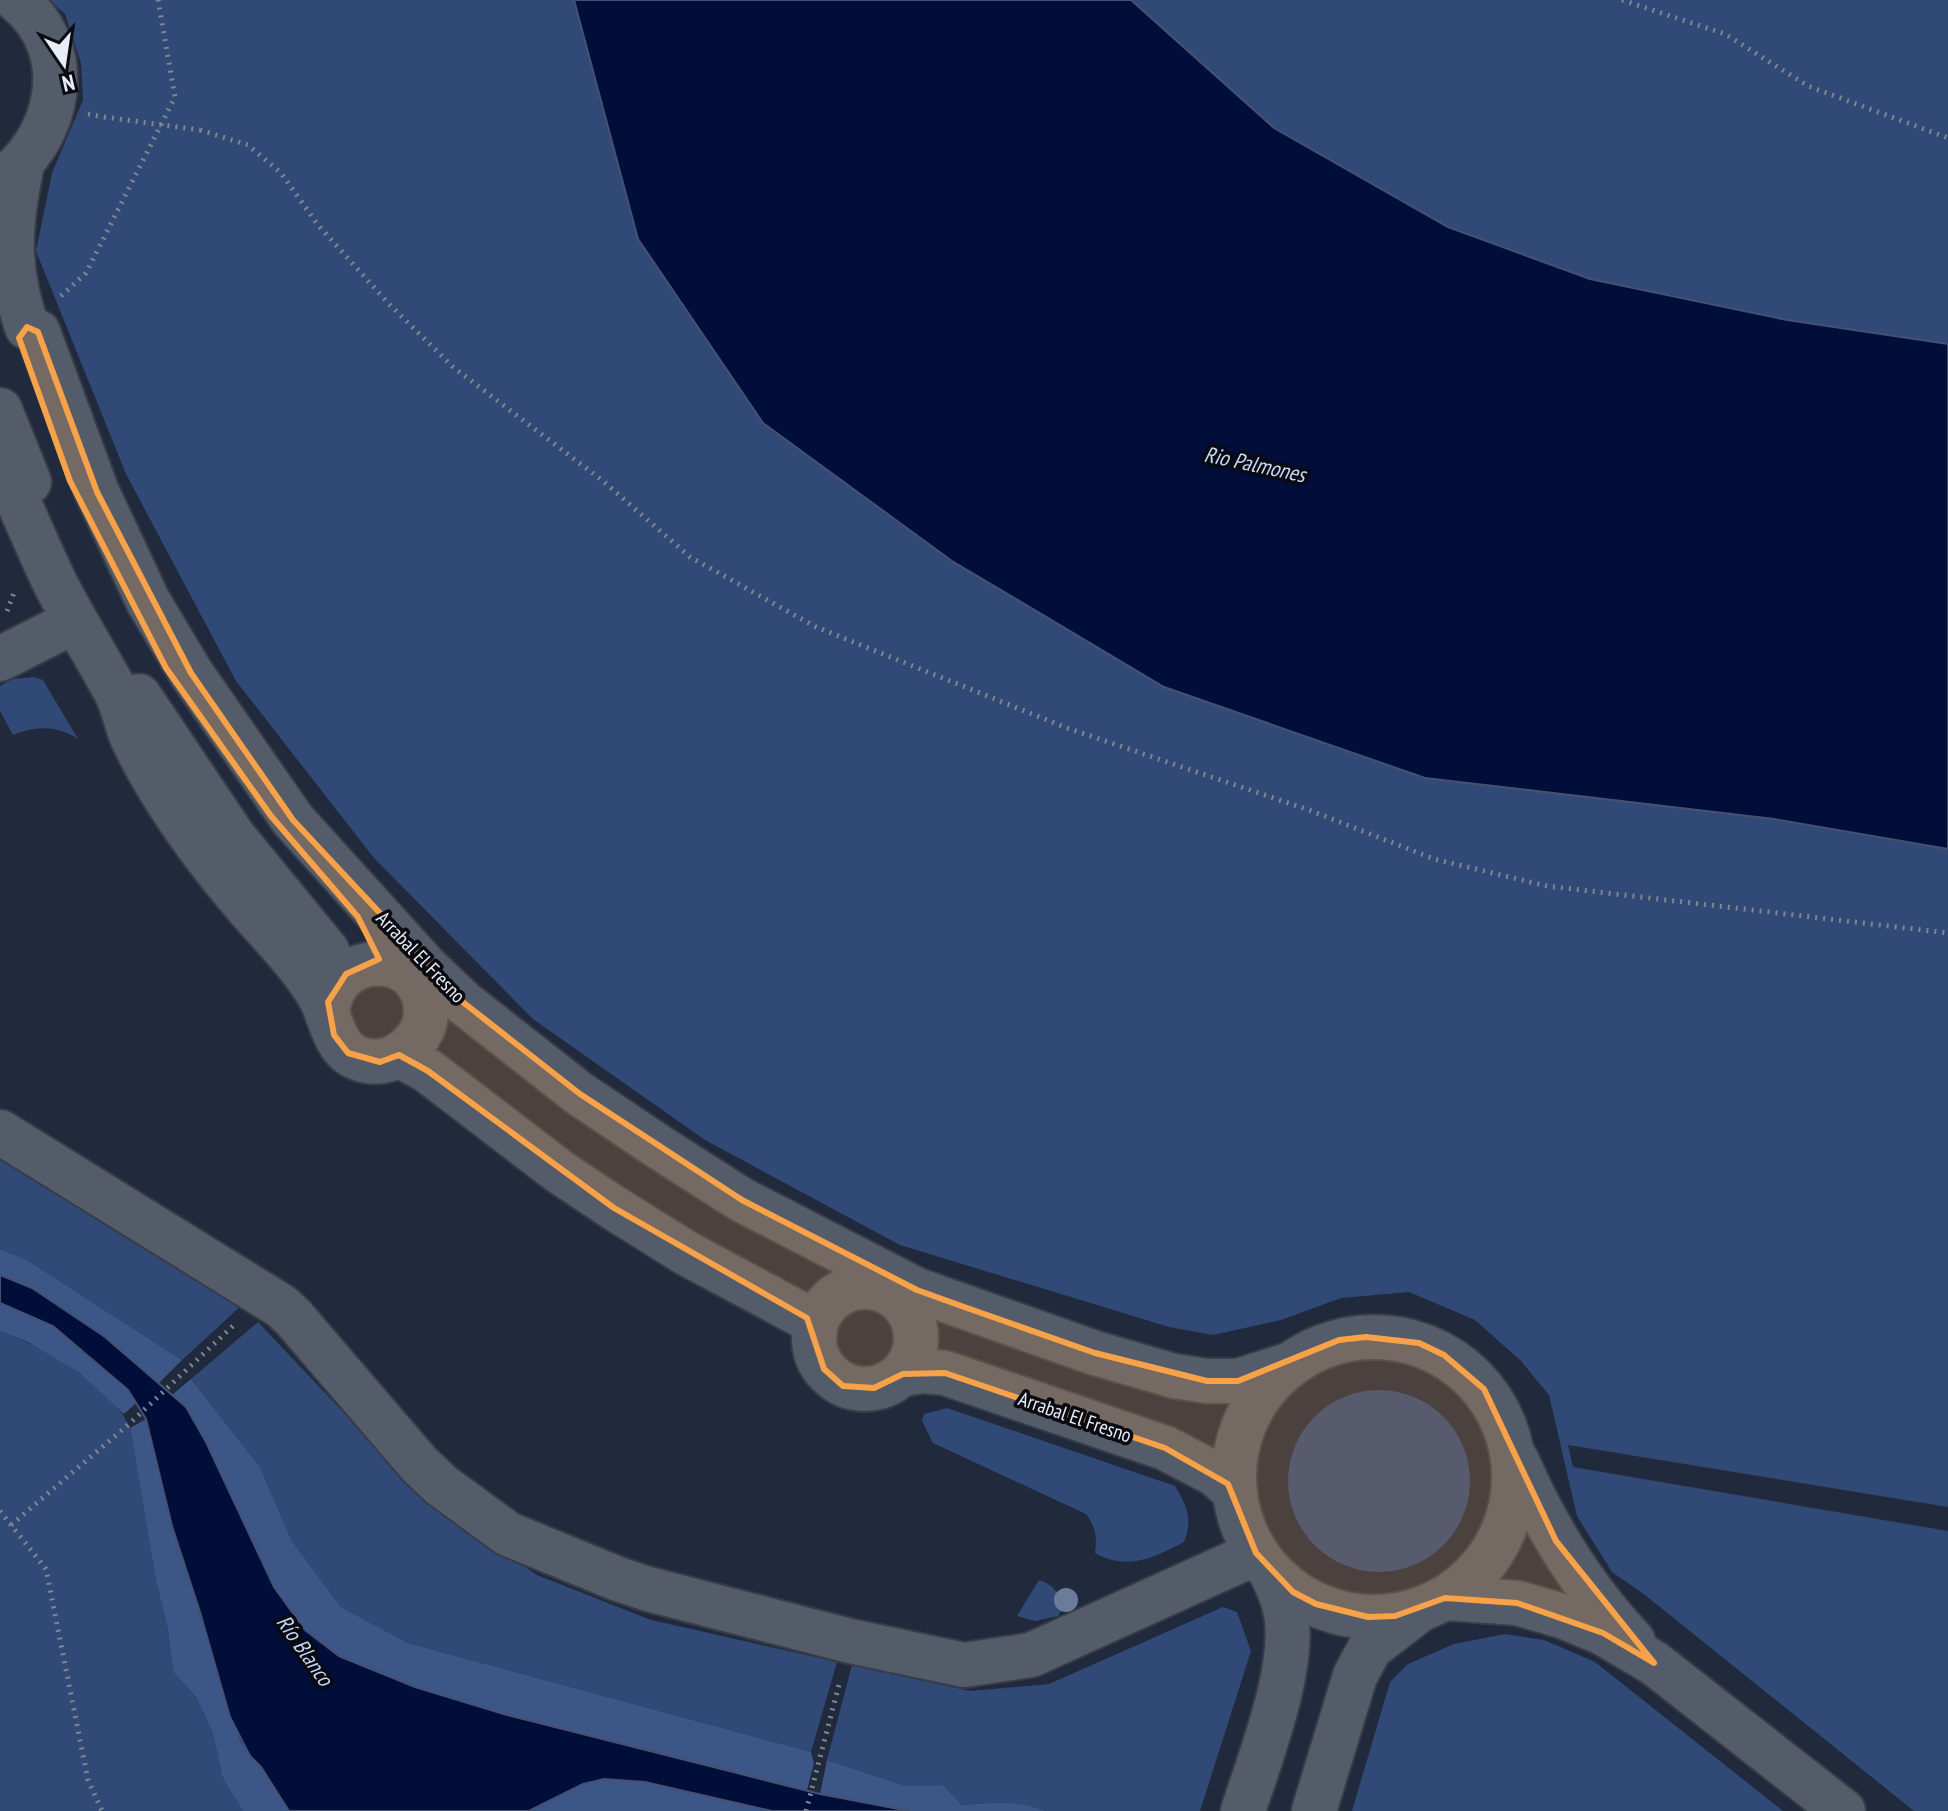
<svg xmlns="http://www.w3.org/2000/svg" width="1948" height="1811" viewBox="0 0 1948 1811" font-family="'PT Sans Narrow',sans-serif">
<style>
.built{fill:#212a3c}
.green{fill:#314976}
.forest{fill:#3c5688}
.water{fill:#010e3a;stroke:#465172;stroke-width:2}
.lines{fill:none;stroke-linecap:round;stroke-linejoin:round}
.minor-casing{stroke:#383c47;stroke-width:48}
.path{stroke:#808690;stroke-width:5;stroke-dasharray:2 6;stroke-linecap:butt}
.minor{stroke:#545c6a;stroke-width:44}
.path-bridge{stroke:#808690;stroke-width:5;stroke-dasharray:2 6;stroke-linecap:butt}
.tree{fill:#6b7c9a}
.marked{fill:#f7a149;fill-opacity:0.2;stroke:#f7a149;stroke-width:6;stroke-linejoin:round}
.labels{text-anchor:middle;stroke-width:7;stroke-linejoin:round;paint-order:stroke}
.street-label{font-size:20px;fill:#e8ecf5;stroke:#090b11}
.water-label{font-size:22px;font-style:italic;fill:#c5d6f6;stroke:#090b11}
</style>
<rect width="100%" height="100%" fill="#1b222e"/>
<polygon class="built" points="0,0 134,0 1349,1233 1948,1456 1948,1811 0,1811"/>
<g class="green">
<polygon points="49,0 574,0 638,240 1774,819 1948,849 1948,1507 1568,1445 1573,1467 1948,1531 1948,1811 1914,1811 1645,1595 1612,1572 1577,1516 1549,1395 1520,1360 1475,1320 1409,1292 1341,1298 1281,1320 1213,1335 1169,1327 900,1245 705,1140 533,1019 374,858 236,681 126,474 36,251 52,173 83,100 81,63 65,14"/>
<polygon points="1131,0 1948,0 1948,344 1787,320 1590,279 1448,227 1274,128"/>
<path d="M34,677L43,680L78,739C56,725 36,726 13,735L0,711V686L13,679Z"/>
<polygon points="0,1152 242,1305 182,1360 27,1260 0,1249"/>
<polygon points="258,1322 413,1486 481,1537 537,1575 651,1620 837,1662 811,1752 408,1643 341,1607 292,1541 260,1467 191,1379"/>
<path d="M0,1331C43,1347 112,1384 130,1428L156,1581L168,1630L173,1672L196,1697L212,1731L223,1779L243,1811H0Z"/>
<circle cx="1379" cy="1481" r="91"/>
<path d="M947,1408L1175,1486C1187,1506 1193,1519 1184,1542C1154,1558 1127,1571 1095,1553C1097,1536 1096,1528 1086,1514L933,1443L922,1421L924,1414Z"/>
<path d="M1039,1580C1054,1585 1060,1593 1062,1609L1058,1616L1035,1621L1017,1616Z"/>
<path d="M1223,1607L1237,1612L1251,1651L1200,1811H1046C1020,1799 989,1803 962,1805L943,1785L906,1786L827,1760L852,1665L970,1691L1049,1684Z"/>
<polygon points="1505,1634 1544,1640 1595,1662 1783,1811 1352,1811 1390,1682 1408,1664 1454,1644"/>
</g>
<g class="forest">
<path d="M0,1249L27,1260L182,1360L159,1383C110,1341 60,1299 0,1275Z"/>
<polygon points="0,1303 53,1326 128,1390 136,1403 124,1414 80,1373 28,1342 0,1331"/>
<polygon points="191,1379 260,1467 292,1541 341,1607 408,1643 811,1752 814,1763 807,1790 507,1715 415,1687 339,1656 305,1630 274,1587 241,1518 172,1395"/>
<polygon points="146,1419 172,1526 240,1740 250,1756 261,1767 289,1811 243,1811 223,1779 212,1731 196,1697 173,1672 168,1630 156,1581 130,1428"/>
<path d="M827,1760L906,1786L943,1785L962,1805C989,1803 1020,1799 1046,1811H909L820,1794Z"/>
<polygon points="604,1779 645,1782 772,1811 529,1811 583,1784"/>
</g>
<g class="water">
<polygon points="574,0 1131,0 1274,128 1448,227 1590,279 1787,320 1948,344 1948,849 1774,819 1425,778 1164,687 952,561 763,423 638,239"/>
<polygon points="0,1275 32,1288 105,1337 186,1407 206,1442 274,1587 305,1630 339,1656 415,1687 507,1715 820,1794 909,1811 772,1811 645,1782 604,1779 583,1784 529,1811 289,1811 261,1767 250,1756 230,1717 200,1612 172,1526 146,1419 128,1390 53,1326 0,1303"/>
</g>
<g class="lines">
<g class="minor-casing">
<g id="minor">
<path d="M22,164C9,227 6,266 27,327L38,332L97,492L148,601L191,673L293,820L427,968L464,1003L580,1094L659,1147L742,1200L917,1290L1095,1353L1174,1376L1207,1381H1238L1291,1364"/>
<path d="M0,181C60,140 79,50 17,0"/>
<polyline points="0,410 29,482"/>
<path d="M0,459C18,500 35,541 54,581C73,619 96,655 116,692C123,705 125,719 130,732C134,743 141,755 146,765C174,816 210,864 248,908C268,931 290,953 307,977C313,985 319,994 323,1003C334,1028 336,1056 368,1061C381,1063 392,1060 402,1053C415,1043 426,1029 426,1013C426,947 331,947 327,1014"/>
<polyline points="0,659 75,621"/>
<polyline points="139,696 233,836 327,951 339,980"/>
<polyline points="399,1055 428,1071 560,1172 614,1208 686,1253 807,1318 815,1329"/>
<polyline points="0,1132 281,1306 293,1317 419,1464 441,1485 508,1534 618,1579 648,1589 850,1641 964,1665 1031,1655 1256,1553"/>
<circle cx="865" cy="1338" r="51"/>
<circle cx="1374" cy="1477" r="140"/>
<polyline points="903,1374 924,1371 945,1373 1165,1448 1215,1474 1235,1492"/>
<path d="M1517,1461C1546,1528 1583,1588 1633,1641"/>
<polyline points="1445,1598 1517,1603 1562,1616 1603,1633 1654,1663 1843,1811"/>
<path d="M1243,1811C1260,1758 1298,1663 1285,1609C1283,1597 1277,1585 1272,1574"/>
<polyline points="1314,1811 1355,1676 1370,1648 1418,1611"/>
</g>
</g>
<g class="path">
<polyline points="1622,0 1725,34 1808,86 1948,138"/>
<polyline points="88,114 104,117"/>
<polyline points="200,130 248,145 281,173 318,225 389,304 453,367 603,481 690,557 816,627 1067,728 1309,810 1434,859 1547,886 1948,933"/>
<polyline points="61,296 86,273 175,97 158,0"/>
<polyline points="7,611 15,590"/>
<polyline points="0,1511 46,1569 88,1780 102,1811"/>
<polyline points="11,1525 128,1425 235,1324"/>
<polyline points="806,1811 840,1681"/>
</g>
<use href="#minor" class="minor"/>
<polyline class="path-bridge" points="104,117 200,130"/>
</g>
<circle class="tree" cx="1066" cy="1600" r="12"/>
<path class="marked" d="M27,327L38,332L97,492L191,673L293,820L464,1003L580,1094L742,1200L917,1290L967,1308L1095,1353L1207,1381H1238L1339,1340L1366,1337L1419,1343L1444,1355L1484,1389L1556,1541L1654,1663L1603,1633L1517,1603L1445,1598L1395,1616L1368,1617L1316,1604L1293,1592L1256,1553L1228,1484L1165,1448L945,1373L903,1374L874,1388L843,1386L824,1369L807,1318L614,1208L428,1071L399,1055L380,1062L348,1053L334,1035L328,1002L346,974L379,959L358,917L271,816L166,668L70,481L19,338Z"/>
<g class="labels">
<g class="street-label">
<text transform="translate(421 957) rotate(46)" y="7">Arrabal El Fresno</text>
<text transform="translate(1075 1417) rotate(19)" y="7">Arrabal El Fresno</text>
</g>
<g class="water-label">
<text transform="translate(1255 464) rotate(12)" y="8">Rio Palmones</text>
<text transform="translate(305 1650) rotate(55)" y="8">Río Blanco</text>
</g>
</g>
<g transform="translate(64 64) rotate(167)" stroke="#090b11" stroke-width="6" paint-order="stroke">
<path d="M0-6L14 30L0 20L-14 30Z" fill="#e8ecf5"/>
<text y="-12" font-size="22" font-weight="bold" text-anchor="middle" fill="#e8ecf5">N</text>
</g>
</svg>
